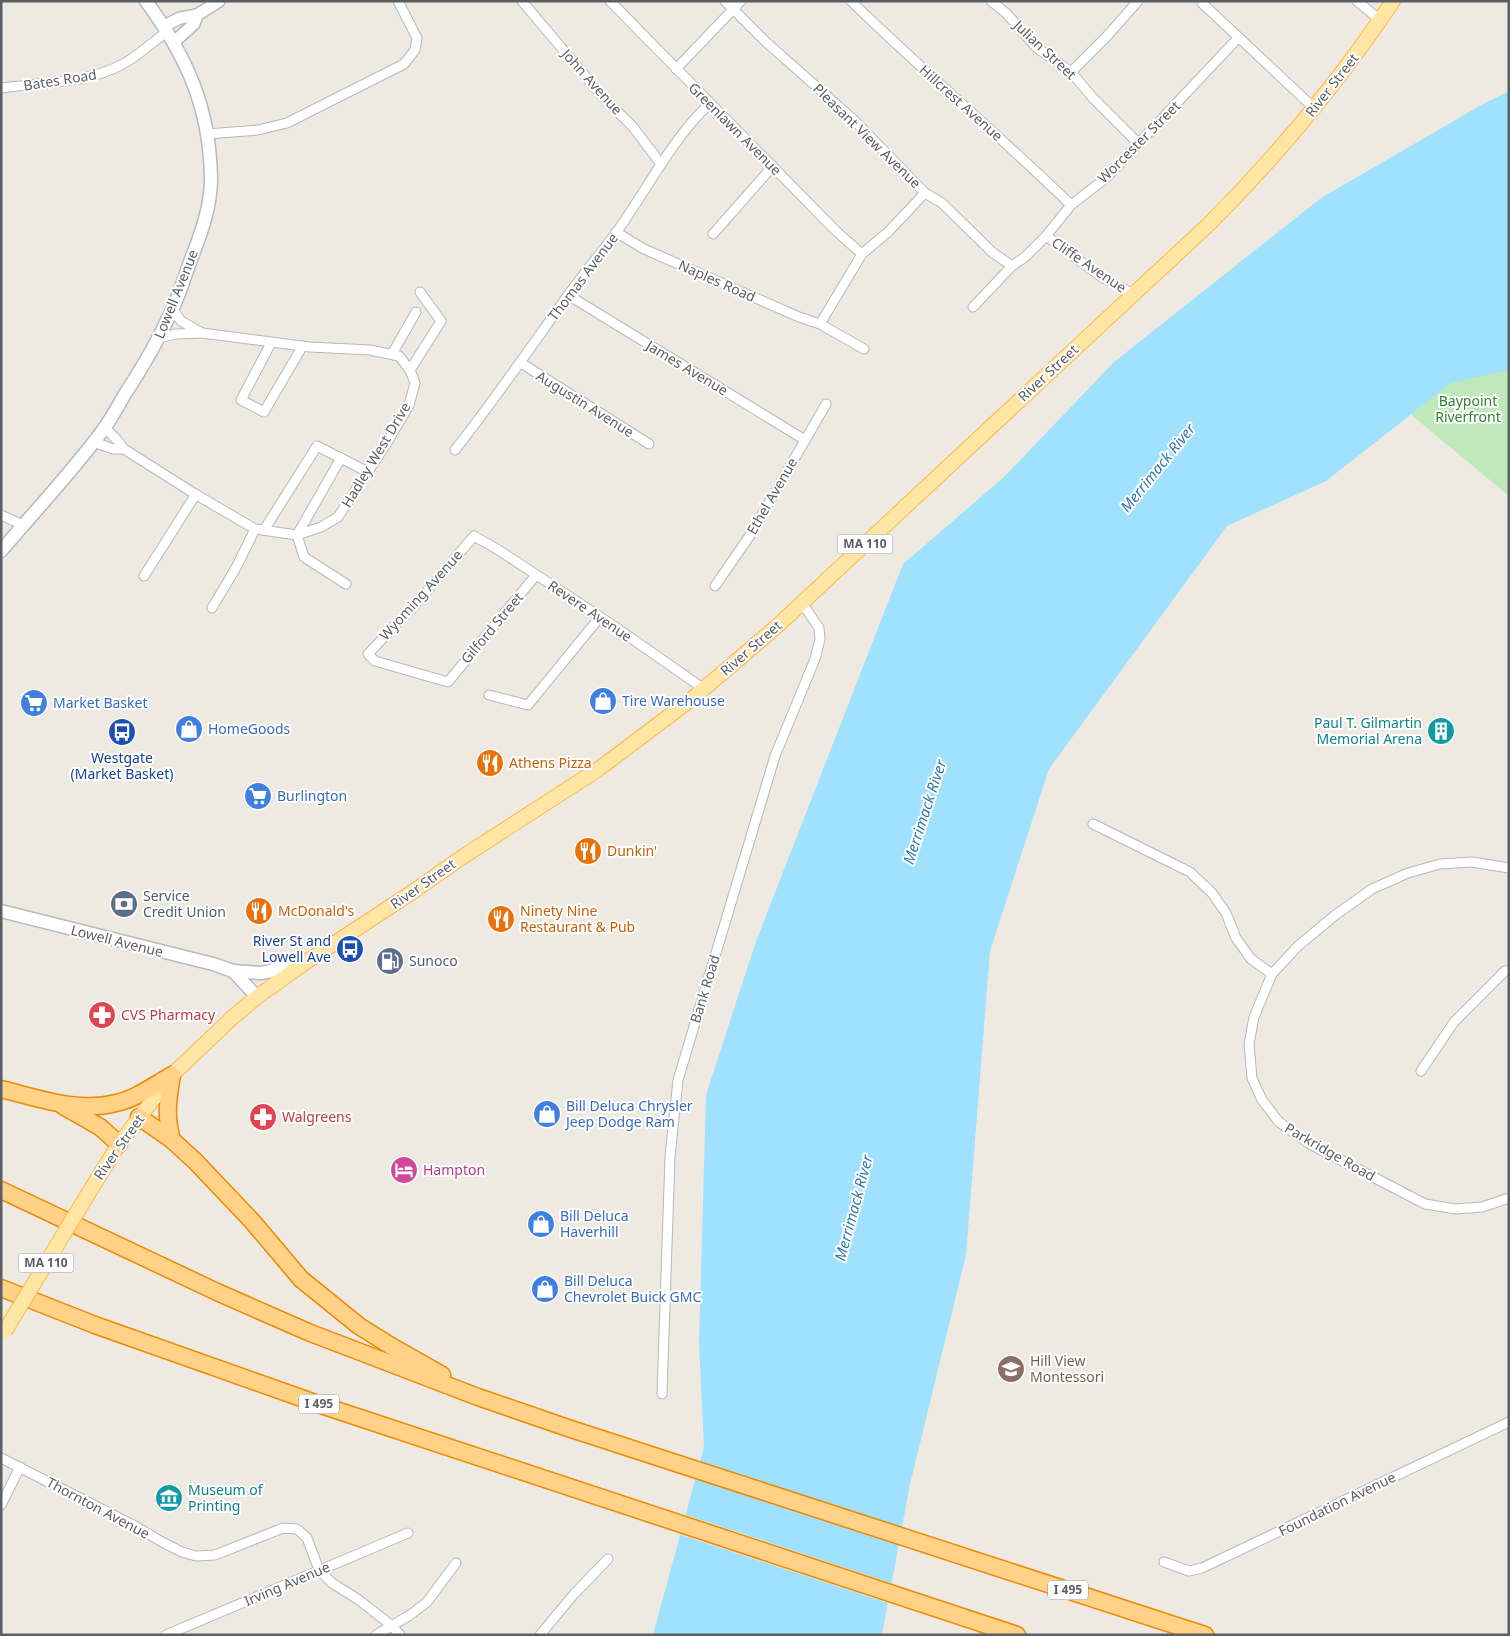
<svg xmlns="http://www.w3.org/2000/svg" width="1510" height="1636" viewBox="0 0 1510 1636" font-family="'Noto Sans',sans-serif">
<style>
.green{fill:#c0e9ba}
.water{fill:#a0e1ff}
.pier{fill:#eeeae1}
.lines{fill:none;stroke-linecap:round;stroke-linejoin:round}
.minor-casing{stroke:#b4b9bd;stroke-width:11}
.tertiary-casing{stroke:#b4b9bd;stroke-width:14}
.secondary-casing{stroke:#b5babf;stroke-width:15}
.primary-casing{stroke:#ffb749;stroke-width:16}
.motorway-casing{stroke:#ef8800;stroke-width:19}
.minor{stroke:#fff;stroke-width:9}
.tertiary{stroke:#fff;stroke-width:11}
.secondary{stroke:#fff;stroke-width:12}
.primary{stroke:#ffe6a5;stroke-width:14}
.motorway{stroke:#ffd287;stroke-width:16}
.primary-bridge-casing{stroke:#ffb749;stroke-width:16;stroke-linecap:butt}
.primary-bridge{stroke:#ffe6a5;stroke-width:14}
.labels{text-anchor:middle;stroke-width:4;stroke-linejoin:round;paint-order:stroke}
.shield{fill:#fff;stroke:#8c8f92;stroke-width:1}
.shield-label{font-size:12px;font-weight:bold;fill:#5a5f64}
.street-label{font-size:14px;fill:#5a5f64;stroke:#fff}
.park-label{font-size:14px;fill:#31822b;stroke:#fff}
.shop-label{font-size:14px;fill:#366cbe;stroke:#fff;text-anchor:start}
.culture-label{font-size:14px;fill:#0d838f;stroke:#fff;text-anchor:end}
.transit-label{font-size:14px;fill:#164399;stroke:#fff}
.food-label{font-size:14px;fill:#c56008;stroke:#fff;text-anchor:start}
.service-label{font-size:14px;fill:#4e5e75;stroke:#fff;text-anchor:start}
.health-label{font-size:14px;fill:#be3a42;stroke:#fff;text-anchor:start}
.hotel-label{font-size:14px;fill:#b23c85;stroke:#fff;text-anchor:start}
.education-label{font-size:14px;fill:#785e54;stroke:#fff;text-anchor:start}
.water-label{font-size:15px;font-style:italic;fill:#2f79a9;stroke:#fff}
</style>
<rect width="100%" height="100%" fill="#eeeae1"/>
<polygon class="green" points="1509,357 1509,496 1403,408 1447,371"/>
<polygon class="water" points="1509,91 1509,370 1451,383 1326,481 1227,526 1049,769 990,951 966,1255 910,1484 882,1635 653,1635 704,1447 699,1343 706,1095 755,944 903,564 1003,478 1114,362 1321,198 1483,104"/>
<polygon class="pier" points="683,1514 894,1584 891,1604 678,1534"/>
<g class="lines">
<g class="minor-casing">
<g id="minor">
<polyline points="522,1 602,96 633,127 661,164"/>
<polyline points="610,1 836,231 862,254"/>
<polyline points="725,1 766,42 853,119 925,193 942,203 992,252 1012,266"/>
<path d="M851,1C923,71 999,135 1071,205"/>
<polyline points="991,1 1006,13 1036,47 1071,72 1093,98 1139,144"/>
<polyline points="1357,1 1380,20"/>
<polyline points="1202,3 1315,109"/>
<polyline points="676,69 741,1"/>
<polyline points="1071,72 1108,35 1138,1"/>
<path d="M1,88C40,83 89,83 123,64C138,56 152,42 167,32"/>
<polyline points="207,134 258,130 287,123 404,64 415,50 417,38 398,1"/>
<polyline points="616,232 644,249 799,317 820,324 864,349"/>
<polyline points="713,234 773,166"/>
<polyline points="1046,236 1102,277 1133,294"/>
<polyline points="568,295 805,440"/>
<polyline points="973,307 1012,266 1025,257 1046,236 1071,205 1106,178 1238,38"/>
<polyline points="820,324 862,254 888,232 925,193"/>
<polyline points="159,338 176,334 202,333 181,321 173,310"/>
<polyline points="271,343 241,400 264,412 302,347"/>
<polyline points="392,354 416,312"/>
<polyline points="521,363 649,444"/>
<polyline points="410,370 441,321 420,292"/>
<polyline points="94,442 113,449 124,449 118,441 105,428"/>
<polyline points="124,449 195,494 255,529 297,535 321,527 338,517 388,441 409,405 415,383 410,370 399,356 370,350 310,347 202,333"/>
<path d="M455,450C492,403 526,354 561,305C578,280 598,257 616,233C647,190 671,140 710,103"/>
<polyline points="341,458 297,535 304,557 346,584"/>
<polyline points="1,515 23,525"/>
<polyline points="264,530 317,446 368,472"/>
<polyline points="536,575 448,682 375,661 368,654 421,598 474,536 497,549 611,624 704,689"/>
<polyline points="144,576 196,494"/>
<polyline points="715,586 751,534 826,404"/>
<polyline points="212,608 237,566 255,529"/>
<polyline points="489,695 528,705 600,617"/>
<polyline points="1093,824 1190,872 1212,893 1226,913 1236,938 1251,959 1272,974"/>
<polyline points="1509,868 1472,862 1440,864 1408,873 1372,889 1334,916 1298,946 1272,974 1254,1017 1249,1044 1252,1078 1262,1100 1279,1122 1310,1144 1425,1204 1456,1209 1482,1207 1509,1198"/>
<polyline points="1421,1071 1454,1022 1505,971 1509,970"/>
<polyline points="662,1394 670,1156 678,1080 775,756 815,659 820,639 819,628 802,603"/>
<polyline points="1,1458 137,1527 162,1542 182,1552 196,1556 215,1555 283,1528 297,1529 307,1538 319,1570 332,1583 359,1600 391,1625 400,1635"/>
<polyline points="1,1505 20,1467"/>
<polyline points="1164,1562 1189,1571 1202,1568 1509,1422"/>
<polyline points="166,1635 408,1533"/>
<polyline points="376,1635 410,1615 427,1602 456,1563"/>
<polyline points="540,1635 574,1594 608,1559"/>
</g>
</g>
<g class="tertiary-casing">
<g id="tertiary">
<polyline points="164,26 180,18 197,15 219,1"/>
<polyline points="174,42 194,24 197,15"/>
</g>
</g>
<g class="secondary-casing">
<g id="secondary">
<path d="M1,551C35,511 72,472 103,430C111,419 118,406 125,394C142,368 158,341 171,312C179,296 184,279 190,262C200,236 211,208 211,179C210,108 187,57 146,1"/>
<polyline points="1,911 213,964 233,971 261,973 271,971 284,965 306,962"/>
<polyline points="233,971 257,997"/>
</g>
</g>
<g class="primary-casing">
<path id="primary" d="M88,1194L119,1144L172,1075L233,1017L257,997L306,962L414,891L461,858L600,768L693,698L775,628L1209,224C1278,155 1338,83 1393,1"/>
</g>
<g class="motorway-casing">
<g id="motorway">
<path d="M1,1089C38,1098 78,1113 116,1103C136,1099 154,1085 172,1075"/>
<polyline points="63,1106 100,1127 119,1144"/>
<polyline points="139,1117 172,1140 195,1161 252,1221 301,1279 359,1326 391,1346 442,1375"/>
<path d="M172,1140C165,1116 168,1099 172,1075"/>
<polyline points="1,1190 217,1292 308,1332 478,1397 568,1428 1205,1635"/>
<polyline points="1,1288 95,1325 321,1405 1017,1635"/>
</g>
</g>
<use href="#minor" class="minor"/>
<use href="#tertiary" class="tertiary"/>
<use href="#secondary" class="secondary"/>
<use href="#primary" class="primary"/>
<use href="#motorway" class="motorway"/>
<g class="primary-bridge-casing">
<polyline id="primary-bridge" points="5,1331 88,1194"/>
</g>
<use href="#primary-bridge" class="primary-bridge"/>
</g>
<defs>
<g id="shop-disc" transform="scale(1.4375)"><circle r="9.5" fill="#3f7fe0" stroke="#fff"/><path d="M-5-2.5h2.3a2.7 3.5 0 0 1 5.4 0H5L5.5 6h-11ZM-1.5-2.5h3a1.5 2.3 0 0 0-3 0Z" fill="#fff"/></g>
<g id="supermarket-disc" transform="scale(1.4375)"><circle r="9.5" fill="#3f7fe0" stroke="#fff"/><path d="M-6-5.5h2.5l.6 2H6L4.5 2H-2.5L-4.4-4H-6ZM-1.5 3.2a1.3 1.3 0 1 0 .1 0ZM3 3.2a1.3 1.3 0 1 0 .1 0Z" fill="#fff"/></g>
<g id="building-disc" transform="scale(1.4375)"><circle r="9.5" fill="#0f9aa8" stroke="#fff"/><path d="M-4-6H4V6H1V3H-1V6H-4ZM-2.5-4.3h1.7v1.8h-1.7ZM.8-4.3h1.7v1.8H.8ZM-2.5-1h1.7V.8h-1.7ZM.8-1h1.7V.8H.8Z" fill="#fff"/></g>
<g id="bus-disc" transform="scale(1.4375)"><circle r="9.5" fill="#1a4fb4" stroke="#fff"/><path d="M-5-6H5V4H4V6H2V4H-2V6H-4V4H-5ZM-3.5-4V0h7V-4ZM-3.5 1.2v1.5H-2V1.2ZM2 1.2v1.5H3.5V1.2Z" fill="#fff"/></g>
<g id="restaurant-disc" transform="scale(1.4375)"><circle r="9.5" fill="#e8710a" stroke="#fff"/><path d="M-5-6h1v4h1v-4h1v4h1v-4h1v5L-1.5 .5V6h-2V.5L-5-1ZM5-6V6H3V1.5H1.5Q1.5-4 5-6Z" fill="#fff"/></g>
<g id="bank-disc" transform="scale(1.4375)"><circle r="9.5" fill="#5c6f8a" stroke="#fff"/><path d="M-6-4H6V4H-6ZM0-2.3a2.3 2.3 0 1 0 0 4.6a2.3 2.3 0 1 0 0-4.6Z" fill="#fff"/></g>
<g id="fuel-disc" transform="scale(1.4375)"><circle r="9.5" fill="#5c6f8a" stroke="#fff"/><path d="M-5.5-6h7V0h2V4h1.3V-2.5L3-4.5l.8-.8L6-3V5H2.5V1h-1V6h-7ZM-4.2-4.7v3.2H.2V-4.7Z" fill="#fff"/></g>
<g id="pharmacy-disc" transform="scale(1.4375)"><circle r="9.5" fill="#e0444e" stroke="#fff"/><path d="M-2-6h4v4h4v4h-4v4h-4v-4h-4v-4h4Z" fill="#fff"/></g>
<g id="hotel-disc" transform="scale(1.4375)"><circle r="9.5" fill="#d1479c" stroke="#fff"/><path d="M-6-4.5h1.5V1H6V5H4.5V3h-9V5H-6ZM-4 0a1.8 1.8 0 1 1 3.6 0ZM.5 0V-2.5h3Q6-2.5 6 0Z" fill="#fff"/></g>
<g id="school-disc" transform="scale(1.4375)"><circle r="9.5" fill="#8d6e63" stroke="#fff"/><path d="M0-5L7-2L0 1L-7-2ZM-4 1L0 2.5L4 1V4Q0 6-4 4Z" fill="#fff"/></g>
<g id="museum-disc" transform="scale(1.4375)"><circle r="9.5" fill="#0f9aa8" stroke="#fff"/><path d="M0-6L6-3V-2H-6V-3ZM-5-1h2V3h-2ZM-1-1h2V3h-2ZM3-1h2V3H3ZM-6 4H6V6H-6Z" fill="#fff"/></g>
</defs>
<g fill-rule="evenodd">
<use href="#shop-disc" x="603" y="701"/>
<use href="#supermarket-disc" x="34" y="703"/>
<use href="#shop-disc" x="189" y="729"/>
<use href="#building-disc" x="1441" y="731"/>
<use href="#bus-disc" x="122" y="732"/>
<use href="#restaurant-disc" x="490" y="763"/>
<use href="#supermarket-disc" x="258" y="796"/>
<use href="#restaurant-disc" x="588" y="851"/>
<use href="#bank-disc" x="124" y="904"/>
<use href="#restaurant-disc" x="259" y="911"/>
<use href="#restaurant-disc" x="501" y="919"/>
<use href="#bus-disc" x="350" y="949"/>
<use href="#fuel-disc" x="390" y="961"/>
<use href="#pharmacy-disc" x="102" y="1015"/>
<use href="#shop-disc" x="547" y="1114"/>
<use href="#pharmacy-disc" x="263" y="1117"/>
<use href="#hotel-disc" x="404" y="1170"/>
<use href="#shop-disc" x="541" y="1224"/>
<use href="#shop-disc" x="545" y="1289"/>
<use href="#school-disc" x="1011" y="1369"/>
<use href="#museum-disc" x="169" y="1498"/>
</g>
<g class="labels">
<g class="shield">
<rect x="837.5" y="534.5" width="55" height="19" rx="4"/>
<rect x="18.5" y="1253.5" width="55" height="19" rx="4"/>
<rect x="299" y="1394.5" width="40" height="19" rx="4"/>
<rect x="1048" y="1580.5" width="40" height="19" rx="4"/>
</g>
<g class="shield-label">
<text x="865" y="548">MA 110</text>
<text x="46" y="1267">MA 110</text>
<text x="319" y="1408">I 495</text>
<text x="1068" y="1594">I 495</text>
</g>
<g class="street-label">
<text transform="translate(1045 50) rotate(43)" y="5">Julian Street</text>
<text transform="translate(60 80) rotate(-9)" y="5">Bates Road</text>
<text transform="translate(592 82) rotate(48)" y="5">John Avenue</text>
<text transform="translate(1332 85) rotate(-52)" y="5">River Street</text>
<text transform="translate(961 103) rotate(42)" y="5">Hillcrest Avenue</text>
<text transform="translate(735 129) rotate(45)" y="5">Greenlawn Avenue</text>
<text transform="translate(867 136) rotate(44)" y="5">Pleasant View Avenue</text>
<text transform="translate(1139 142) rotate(-45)" y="5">Worcester Street</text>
<text transform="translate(1089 265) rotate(34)" y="5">Cliffe Avenue</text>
<text transform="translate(583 277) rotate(-53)" y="5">Thomas Avenue</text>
<text transform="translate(717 281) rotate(24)" y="5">Naples Road</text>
<text transform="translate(176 294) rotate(-68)" y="5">Lowell Avenue</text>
<text transform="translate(687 368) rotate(31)" y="5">James Avenue</text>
<text transform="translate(1048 373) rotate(-43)" y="5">River Street</text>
<text transform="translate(585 404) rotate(32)" y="5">Augustin Avenue</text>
<text transform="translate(376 455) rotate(-59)" y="5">Hadley West Drive</text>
<text transform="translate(772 496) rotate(-60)" y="5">Ethel Avenue</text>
<text transform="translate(421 595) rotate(-48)" y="5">Wyoming Avenue</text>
<text transform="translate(590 611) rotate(34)" y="5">Revere Avenue</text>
<text transform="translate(492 628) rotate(-50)" y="5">Gilford Street</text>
<text transform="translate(751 648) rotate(-41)" y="5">River Street</text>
<text transform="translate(423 884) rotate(-35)" y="5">River Street</text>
<text transform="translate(117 941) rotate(14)" y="5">Lowell Avenue</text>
<text transform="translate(705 989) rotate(-73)" y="5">Bank Road</text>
<text transform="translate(119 1147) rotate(-55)" y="5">River Street</text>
<text transform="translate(1330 1152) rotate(30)" y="5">Parkridge Road</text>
<text transform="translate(1337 1504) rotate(-26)" y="5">Foundation Avenue</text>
<text transform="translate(98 1508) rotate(28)" y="5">Thornton Avenue</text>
<text transform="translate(287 1584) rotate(-23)" y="5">Irving Avenue</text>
</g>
<g class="park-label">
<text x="1468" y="406">Baypoint<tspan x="1468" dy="16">Riverfront</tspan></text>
</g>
<g class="shop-label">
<text x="622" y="706">Tire Warehouse</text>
<text x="53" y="708">Market Basket</text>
<text x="208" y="734">HomeGoods</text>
<text x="277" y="801">Burlington</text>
<text x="566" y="1111">Bill Deluca Chrysler<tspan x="566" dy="16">Jeep Dodge Ram</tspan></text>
<text x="560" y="1221">Bill Deluca<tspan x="560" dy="16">Haverhill</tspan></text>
<text x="564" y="1286">Bill Deluca<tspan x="564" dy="16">Chevrolet Buick GMC</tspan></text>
</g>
<g class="culture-label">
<text x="1422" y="728">Paul T. Gilmartin<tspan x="1422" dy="16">Memorial Arena</tspan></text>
<text x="188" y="1495" text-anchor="start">Museum of<tspan x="188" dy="16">Printing</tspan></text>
</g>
<g class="transit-label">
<text x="122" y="763">Westgate<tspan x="122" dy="16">(Market Basket)</tspan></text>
<text x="331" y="946" text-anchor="end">River St and<tspan x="331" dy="16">Lowell Ave</tspan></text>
</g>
<g class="food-label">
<text x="509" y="768">Athens Pizza</text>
<text x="607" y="856">Dunkin'</text>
<text x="278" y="916">McDonald's</text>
<text x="520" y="916">Ninety Nine<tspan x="520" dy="16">Restaurant &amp; Pub</tspan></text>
</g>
<g class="service-label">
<text x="143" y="901">Service<tspan x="143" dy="16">Credit Union</tspan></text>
<text x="409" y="966">Sunoco</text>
</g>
<g class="health-label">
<text x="121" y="1020">CVS Pharmacy</text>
<text x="282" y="1122">Walgreens</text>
</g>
<g class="hotel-label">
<text x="423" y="1175">Hampton</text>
</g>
<g class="education-label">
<text x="1030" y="1366">Hill View<tspan x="1030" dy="16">Montessori</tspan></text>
</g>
<g class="water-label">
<text transform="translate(1158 468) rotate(-51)" y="5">Merrimack River</text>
<text transform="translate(925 812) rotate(-72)" y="5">Merrimack River</text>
<text transform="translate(854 1208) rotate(-75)" y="5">Merrimack River</text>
</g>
</g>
<rect width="1510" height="1636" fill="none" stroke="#5a5f64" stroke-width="5"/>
</svg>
